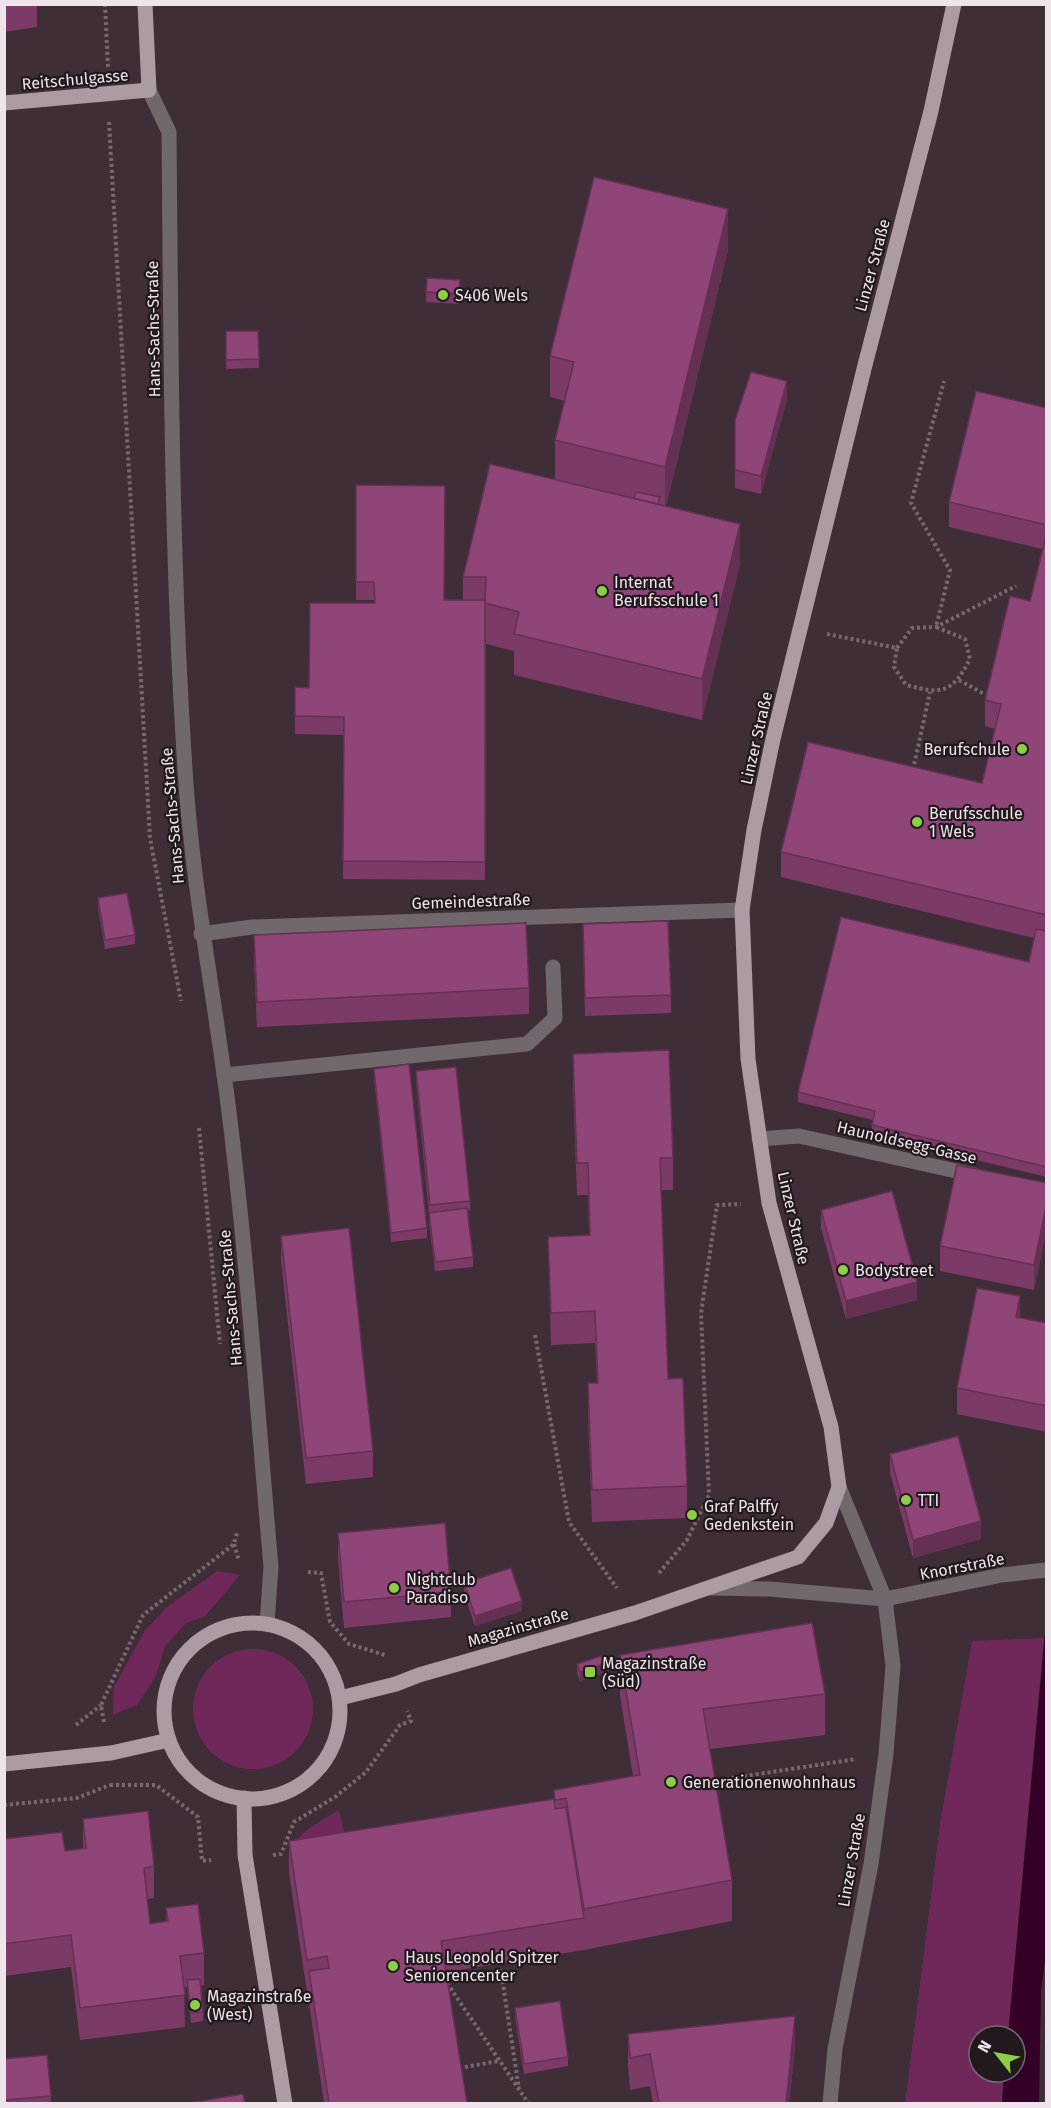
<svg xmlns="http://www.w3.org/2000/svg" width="1051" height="2108" viewBox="0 0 1051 2108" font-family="'Fira Sans',sans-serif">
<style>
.green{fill:#70285a}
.water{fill:#340027}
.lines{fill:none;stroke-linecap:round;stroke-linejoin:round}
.path{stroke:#766770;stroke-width:4;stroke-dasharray:3 3;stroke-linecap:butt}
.service{stroke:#70686d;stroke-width:15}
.minor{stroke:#70686d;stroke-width:15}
.tertiary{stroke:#70686d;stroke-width:15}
.primary{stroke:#ac9ba5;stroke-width:15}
.wall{fill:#7b3b66}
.shaded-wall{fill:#643053}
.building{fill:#8f4577;stroke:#643053;stroke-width:1.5}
.poi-dot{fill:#8cce45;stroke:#21191e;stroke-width:2}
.labels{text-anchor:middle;stroke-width:4.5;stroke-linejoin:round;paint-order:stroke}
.street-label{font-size:16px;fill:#efe4eb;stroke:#21191e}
.poi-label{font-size:16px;fill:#efe4eb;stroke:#21191e;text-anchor:start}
</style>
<rect width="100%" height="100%" fill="#3f2e38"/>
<g class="green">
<polygon points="217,1571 240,1575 205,1616 186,1623 165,1646 156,1676 137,1705 113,1715 114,1687 144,1632 166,1608"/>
<polygon points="1044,1638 1008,2036 979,2036 979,2072 1004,2072 1002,2103 905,2104 940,1824 972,1641"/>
<circle cx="253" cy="1709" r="60"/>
<path d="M339,1810L350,1858L289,1867C284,1838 318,1823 339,1810Z"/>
</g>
<polygon class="water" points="1046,1622 1046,1952 1041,1992 1039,2103 1002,2103 1004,2072 1015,2072 1015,2036 1008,2036"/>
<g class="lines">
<g class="path">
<polyline points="105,4 108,67"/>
<polyline points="109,122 150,838 181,1001"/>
<path d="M827,634L897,648L894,667L906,685C943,695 952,693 970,659L965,639L936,627L950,570L911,503L944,381"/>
<polyline points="897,648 912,628 936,627 1016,586"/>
<polyline points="959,680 984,694"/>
<polyline points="913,770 930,692"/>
<polyline points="199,1128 220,1344"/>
<polyline points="535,1335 569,1522 617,1588"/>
<polyline points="234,1544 239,1561"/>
<polyline points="308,1572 321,1573 330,1622 349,1644 385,1655"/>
<polyline points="659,1573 687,1540 709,1495 701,1313 717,1205 741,1204"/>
<polyline points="104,1722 101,1705 143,1615 234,1544 237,1533"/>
<polyline points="76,1725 101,1705"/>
<polyline points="726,1779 856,1759"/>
<polyline points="110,1785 156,1785 198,1817 202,1861 211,1860"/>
<polyline points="4,1805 77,1798 110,1785"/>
<polyline points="273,1855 281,1854 294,1822 335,1797 366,1772 400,1725 411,1721 407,1711"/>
<polyline points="446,1981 501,1971 519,2089"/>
<polyline points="447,1983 529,2104"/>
<polyline points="459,2068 499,2061"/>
</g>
<g class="service">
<polyline points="224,1075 527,1044 555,1018 553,967"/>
<polyline points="759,1139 799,1136 974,1175"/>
</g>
<g class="minor">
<polyline points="201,934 252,927 742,910"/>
<polyline points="711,1588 769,1589 885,1599 1002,1575 1046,1570"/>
</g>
<g class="tertiary">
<path d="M149,90L169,132C171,345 171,557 185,769C192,887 216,1003 230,1120C248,1269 258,1418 271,1567L267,1624"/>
<polyline points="830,2104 835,2049 871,1864 886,1754 893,1666 885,1599 839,1487"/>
</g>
<g class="primary">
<polyline points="4,103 149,90 145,4"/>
<circle cx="252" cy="1711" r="88"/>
<polyline points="340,1698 396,1684 419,1675 635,1613 798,1557 826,1523 839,1487 831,1427 769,1203 748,1059 742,910 754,830 773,739 865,365 931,111 954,4"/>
<polyline points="4,1764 111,1753 169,1740"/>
<polyline points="244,1798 245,1855 285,2104"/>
</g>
</g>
<g class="wall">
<polygon points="4,4 37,4 37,27 4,32"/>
<polygon points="728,250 666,506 740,564 702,720 514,675 514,651 486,644 485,880 343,879 344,735 295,734 295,687 309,688 374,603 374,600 356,600 356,485 444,600 463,600 463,577 555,479 555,440 565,401 550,397 550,356"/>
<polygon points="427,278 460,280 459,304 426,302"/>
<polygon points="226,331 258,331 259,368 226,369"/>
<polygon points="787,399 761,494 735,488 735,420"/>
<polygon points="1047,408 1047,1177 872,1135 872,1125 873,1120 798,1102 798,1092 1029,962 1034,938 781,877 781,852 982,783 995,729 985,726 985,700 1030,601 1042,549 949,527 949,502"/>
<polygon points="98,898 135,935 135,944 105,949 98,908"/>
<polygon points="583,924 671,995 671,1013 585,1016"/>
<polygon points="254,935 529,988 529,1014 257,1027 254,961"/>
<polygon points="573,1054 673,1158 673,1190 661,1190 668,1379 687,1486 687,1518 592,1522 588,1415 588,1383 597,1383 595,1343 551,1345 548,1237 589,1235 588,1195 577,1195 573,1086"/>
<polygon points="374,1069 427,1228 427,1238 391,1242 374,1078"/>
<polygon points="416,1071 470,1201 470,1210 468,1211 473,1257 473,1267 435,1271 429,1223 429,1213 416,1081"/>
<polygon points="1047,1183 1047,1227 1034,1290 940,1271 940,1246"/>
<polygon points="821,1210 917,1300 846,1319 821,1228"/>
<polygon points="281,1236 373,1451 373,1477 306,1484 281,1261"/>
<polygon points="1047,1323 1047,1432 957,1414 957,1388"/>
<polygon points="890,1454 981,1539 913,1558 890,1473"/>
<polygon points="338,1533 451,1592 451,1617 344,1628 338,1559"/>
<polygon points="464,1583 522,1611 475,1626 464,1593"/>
<polygon points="620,1655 825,1694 825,1735 710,1749 732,1880 732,1921 584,1950 446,1972 467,2103 324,2103 309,2003 309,1991 307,1992 289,1873 289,1841 554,1799 554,1790 633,1776 620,1696"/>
<polygon points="577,1664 607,1672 580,1681 577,1673"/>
<polygon points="83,1819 154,1866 154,1898 147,1899 150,1924 166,1922 166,1908 204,1953 204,1985 200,1986 203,2012 203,2021 191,2023 187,1987 184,1988 185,2027 80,2040 71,1967 4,1976 4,1839 65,1851 83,1848"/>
<polygon points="515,2008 568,2057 568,2066 524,2074 515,2017"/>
<polygon points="628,2034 795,2048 789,2103 653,2103 650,2086 630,2090 628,2066"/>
<polygon points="4,2059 51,2096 51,2103 4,2103"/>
</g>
<g class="shaded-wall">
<polygon points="728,209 728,250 665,508 665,467"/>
<polygon points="787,381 787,399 761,494 761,476"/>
<polygon points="740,524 740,564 702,720 702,679"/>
<polygon points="1047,1202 1047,1227 1034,1290 1034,1265"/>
<polygon points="917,1282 917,1300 846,1319 846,1301"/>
<polygon points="1020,1296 1020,1322 1016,1317"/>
<polygon points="981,1521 981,1539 913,1558 913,1540"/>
<polygon points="522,1601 522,1611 475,1626 475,1616"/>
<polygon points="607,1663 607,1672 580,1681 580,1672"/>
<polygon points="795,2016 795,2048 789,2103 786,2103"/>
</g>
<g class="building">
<polygon points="594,177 728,209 665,467 555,440 574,362 550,356"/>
<polygon points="427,278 460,280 459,294 426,292"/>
<polygon points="226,331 258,331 259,359 226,360"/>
<polygon points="751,372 787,381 761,476 735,470 735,420"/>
<polygon points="976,391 1047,408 1047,525 949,502"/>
<polygon points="490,464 740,524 702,679 514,634 519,612 485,603 486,577 463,577"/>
<polygon points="356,485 445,486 444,600 485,600 485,862 343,861 344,717 295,716 295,687 309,688 310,603 375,603 374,582 356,582"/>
<polygon points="636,492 660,497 658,504 634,498"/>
<polygon points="1047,532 1047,915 781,852 808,742 982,783 1001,704 985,700 1010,596 1030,601"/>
<polygon points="127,893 135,935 105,940 98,898"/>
<polygon points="841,917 1029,962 1036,929 1047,931 1047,1167 872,1125 875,1111 798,1092"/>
<polygon points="668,921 671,995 585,998 583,924"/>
<polygon points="526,923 529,988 257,1002 254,935"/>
<polygon points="669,1050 673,1158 660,1158 668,1379 683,1378 687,1486 592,1490 588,1383 598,1383 595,1311 551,1313 548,1237 590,1235 588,1163 577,1163 573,1054"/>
<polygon points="409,1064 427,1228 391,1233 374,1069"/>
<polygon points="456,1067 470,1201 430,1205 416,1071"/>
<polygon points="957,1165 1047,1183 1047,1202 1034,1265 940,1246"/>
<polygon points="892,1191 917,1282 846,1301 821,1210"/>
<polygon points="467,1208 473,1257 435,1262 429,1213"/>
<polygon points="349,1228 373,1451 306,1458 281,1236"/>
<polygon points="977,1288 1020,1296 1016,1317 1047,1323 1047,1406 957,1388"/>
<polygon points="958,1436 981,1521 913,1540 890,1454"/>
<polygon points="445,1523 451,1592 344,1602 338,1533"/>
<polygon points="511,1568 522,1601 475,1616 464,1583"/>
<polygon points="812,1623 825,1694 703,1709 732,1880 584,1909 566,1798 555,1800 554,1790 640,1775 620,1655"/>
<polygon points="604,1655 607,1663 580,1672 577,1664"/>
<polygon points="554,1799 555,1809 566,1807 584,1918 441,1941 467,2103 329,2103 309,1971 329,1968 327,1956 307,1960 289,1841"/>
<polygon points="148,1811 154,1866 144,1868 150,1924 168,1921 166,1908 198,1904 204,1953 180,1956 185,1995 80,2008 71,1935 4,1944 4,1839 62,1832 65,1851 86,1848 83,1819"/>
<polygon points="200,1979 203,2012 191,2013 187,1980"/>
<polygon points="560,2001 568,2057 524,2064 515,2008"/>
<polygon points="795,2016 786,2103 659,2103 650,2054 630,2058 628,2034"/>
<polygon points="1047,2047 1047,2103 1045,2103"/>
<polygon points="47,2055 51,2096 4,2100 4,2059"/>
<polygon points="243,2094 245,2103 189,2103"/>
</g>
<g class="poi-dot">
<circle cx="443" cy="295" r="6"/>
<circle cx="602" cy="591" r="6"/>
<circle cx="1022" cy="749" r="6"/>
<circle cx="917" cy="822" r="6"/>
<circle cx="843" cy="1270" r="6"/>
<circle cx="906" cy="1500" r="6"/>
<circle cx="692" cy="1515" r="6"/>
<circle cx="394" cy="1588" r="6"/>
<rect x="584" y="1666" width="12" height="12" rx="3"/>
<circle cx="671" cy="1782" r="6"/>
<circle cx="393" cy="1966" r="6"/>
<circle cx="195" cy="2005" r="6"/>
</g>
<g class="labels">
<g class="street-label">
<text transform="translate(75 79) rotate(-5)" y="6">Reitschulgasse</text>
<text transform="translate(872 265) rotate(-75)" y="6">Linzer Straße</text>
<text transform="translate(153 329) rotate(-91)" y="6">Hans-Sachs-Straße</text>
<text transform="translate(756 738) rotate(-77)" y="6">Linzer Straße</text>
<text transform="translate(172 816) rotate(-95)" y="6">Hans-Sachs-Straße</text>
<text transform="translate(471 901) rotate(-2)" y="6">Gemeindestraße</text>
<text transform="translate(907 1142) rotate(13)" y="6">Haunoldsegg-Gasse</text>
<text transform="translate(794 1218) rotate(77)" y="6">Linzer Straße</text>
<text transform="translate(230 1298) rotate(-95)" y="6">Hans-Sachs-Straße</text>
<text transform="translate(962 1566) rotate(-11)" y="6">Knorrstraße</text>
<text transform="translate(518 1627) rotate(-16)" y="6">Magazinstraße</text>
<text transform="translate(851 1860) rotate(-80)" y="6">Linzer Straße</text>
</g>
<g class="poi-label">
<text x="455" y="301">S406 Wels</text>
<text x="614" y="588">Internat<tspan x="614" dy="18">Berufsschule 1</tspan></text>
<text x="1010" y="755" text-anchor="end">Berufschule</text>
<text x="929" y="819">Berufsschule<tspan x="929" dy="18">1 Wels</tspan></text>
<text x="855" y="1276">Bodystreet</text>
<text x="918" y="1506">TTI</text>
<text x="704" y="1512">Graf Palffy<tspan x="704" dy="18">Gedenkstein</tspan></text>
<text x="406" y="1585">Nightclub<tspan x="406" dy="18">Paradiso</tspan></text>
<text x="602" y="1669">Magazinstraße<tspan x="602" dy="18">(Süd)</tspan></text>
<text x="683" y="1788">Generationenwohnhaus</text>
<text x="405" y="1963">Haus Leopold Spitzer<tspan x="405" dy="18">Seniorencenter</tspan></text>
<text x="207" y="2002">Magazinstraße<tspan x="207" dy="18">(West)</tspan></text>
</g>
</g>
<rect width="1051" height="2108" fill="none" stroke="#efe4eb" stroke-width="12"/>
<g transform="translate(997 2054) rotate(301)"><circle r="28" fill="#21191e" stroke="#736a70" stroke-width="1.5"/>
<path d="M0-4.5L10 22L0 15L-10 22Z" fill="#8cce45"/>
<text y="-9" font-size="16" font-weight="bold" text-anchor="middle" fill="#efe4eb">N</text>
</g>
</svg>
